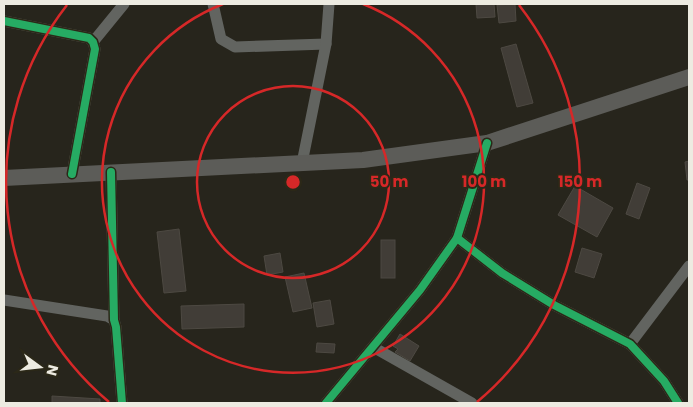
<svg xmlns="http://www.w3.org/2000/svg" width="693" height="407" viewBox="0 0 693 407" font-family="Poppins,sans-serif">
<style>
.building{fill:#413d37;stroke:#4d4942}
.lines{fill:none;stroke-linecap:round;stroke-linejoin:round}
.minor{stroke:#626460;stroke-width:11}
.secondary{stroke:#5c5c58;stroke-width:16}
.cycleway-casing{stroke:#2b2818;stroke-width:11}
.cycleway{stroke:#26ab63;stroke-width:8}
.ring{fill:none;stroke:#d62828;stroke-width:2.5}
.centre{fill:#d62828;stroke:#2b2818;stroke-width:2.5}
.ring-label{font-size:15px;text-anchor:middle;font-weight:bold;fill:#d62828;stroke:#2b2818;stroke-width:4;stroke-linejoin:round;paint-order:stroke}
</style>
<rect width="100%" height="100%" fill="#27251c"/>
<g class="building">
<polygon points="476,4 494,4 495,17 477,18"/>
<polygon points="515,4 516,21 499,23 497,5"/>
<polygon points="516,44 533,103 517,107 501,48"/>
<polygon points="689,161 689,180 687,180 685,162"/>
<polygon points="637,183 650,188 639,219 626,214"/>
<polygon points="575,186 613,208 597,237 558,215"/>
<polygon points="179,229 186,291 164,293 157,232"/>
<rect x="381" y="240" width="14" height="38"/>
<polygon points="582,248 602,254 594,278 575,272"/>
<polygon points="280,253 283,272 267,275 264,256"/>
<polygon points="304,273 312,308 293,312 285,277"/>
<polygon points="330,300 334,324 317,327 313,303"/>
<polygon points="244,304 244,327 182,329 181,306"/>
<polygon points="400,334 419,346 410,361 395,352 398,349 393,346"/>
<polygon points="317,343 335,344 334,353 316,352"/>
<polygon points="52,396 100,399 100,403 52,403"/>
</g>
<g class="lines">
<g class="minor">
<polyline points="213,4 221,39 235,47 326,44"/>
<polyline points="4,21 89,38 93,42 95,49 72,174"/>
<polyline points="93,42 124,4"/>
<polyline points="302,163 326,44 329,4"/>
<polyline points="111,172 114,320 116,327 122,403"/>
<polyline points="457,238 502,273 554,305 630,344 664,381 678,403"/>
<polyline points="4,300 107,316 114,320"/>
<polyline points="630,344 689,266"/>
<polyline points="373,347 472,403"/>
<polyline points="326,403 420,290 457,238 487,143"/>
</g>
<polyline class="secondary" points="4,178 363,160 487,143 689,77"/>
<g class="cycleway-casing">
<g id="cycleway">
<polyline points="4,21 89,38 93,42 95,49 72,174"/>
<polyline points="111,172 114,320 116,327 122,403"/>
<polyline points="457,238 502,273 554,305 630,344 664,381 678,403"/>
<polyline points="326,403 420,290 457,238 487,143"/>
</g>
</g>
<use href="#cycleway" class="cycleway"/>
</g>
<g class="ring">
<circle cx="293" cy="182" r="96"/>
<path d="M363 4A191 191 0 1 1 223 4"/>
<path d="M109 402A287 287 0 0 1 67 5M519 5A287 287 0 0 1 477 402"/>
</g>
<circle cx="293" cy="182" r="8" class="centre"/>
<g class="ring-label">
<text x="389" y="187">50 m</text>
<text x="484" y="187">100 m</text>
<text x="580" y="187">150 m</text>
</g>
<rect width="693" height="407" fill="none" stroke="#edebe1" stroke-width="10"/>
<g transform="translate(40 367) rotate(105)" stroke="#2b2818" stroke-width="4" paint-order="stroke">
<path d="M0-4L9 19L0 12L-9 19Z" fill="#edebe1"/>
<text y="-8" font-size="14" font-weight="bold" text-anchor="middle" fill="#edebe1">N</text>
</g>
</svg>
